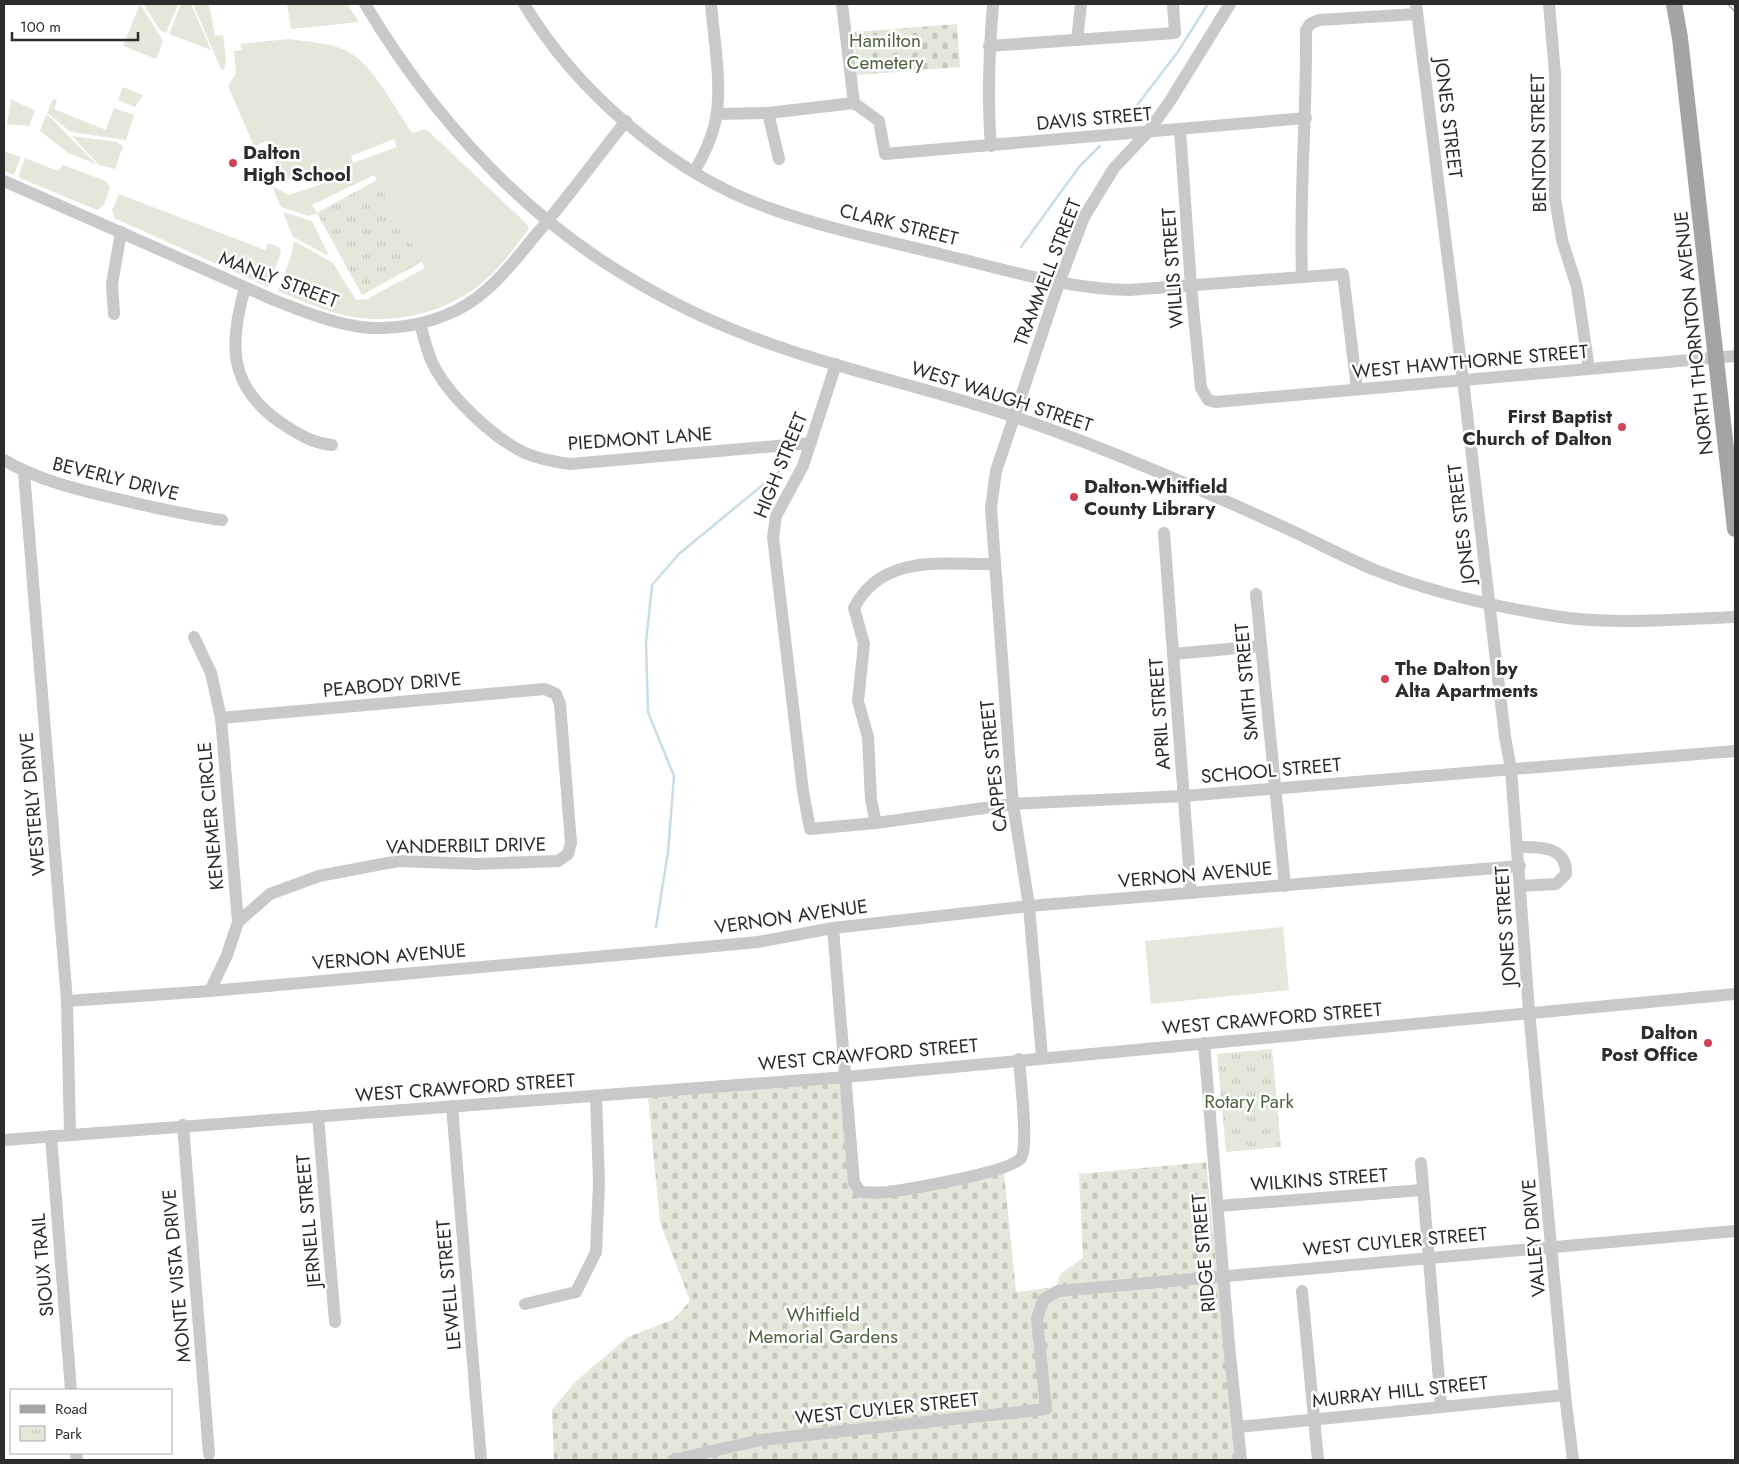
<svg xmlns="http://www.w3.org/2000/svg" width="1739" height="1464" viewBox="0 0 1739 1464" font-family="Jost,sans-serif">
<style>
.green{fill:#e3e8db;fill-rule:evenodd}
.cemetery{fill:url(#cemetery-stones)}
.park{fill:url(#park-tufts)}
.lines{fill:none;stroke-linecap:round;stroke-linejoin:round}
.stream{stroke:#cadde6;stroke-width:2.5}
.minor{stroke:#c9c9c9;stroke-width:12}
.major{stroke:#a4a4a4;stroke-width:16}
.rail-casing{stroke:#818181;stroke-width:4.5}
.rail{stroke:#fff;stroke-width:2.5;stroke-dasharray:8;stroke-linecap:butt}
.poi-dot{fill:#ce4356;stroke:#fff;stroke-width:2}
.labels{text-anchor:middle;stroke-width:5;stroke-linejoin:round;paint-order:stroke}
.park-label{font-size:19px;fill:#526240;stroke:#fff}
.street-label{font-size:19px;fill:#2c2c2c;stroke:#fff}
.poi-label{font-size:19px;font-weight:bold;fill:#2c2c2c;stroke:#fff;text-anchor:start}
</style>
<defs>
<pattern id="cemetery-stones" width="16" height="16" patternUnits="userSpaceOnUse" patternTransform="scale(1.25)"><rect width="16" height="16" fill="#e3e8db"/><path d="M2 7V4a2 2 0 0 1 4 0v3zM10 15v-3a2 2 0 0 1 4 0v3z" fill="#c3c7bc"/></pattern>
<pattern id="park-tufts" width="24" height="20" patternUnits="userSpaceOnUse" patternTransform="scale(1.25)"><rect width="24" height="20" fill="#e3e8db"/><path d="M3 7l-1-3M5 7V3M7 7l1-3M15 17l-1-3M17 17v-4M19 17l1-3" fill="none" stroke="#c3c7bc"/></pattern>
</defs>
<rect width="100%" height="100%" fill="#fff"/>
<g class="green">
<polygon points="140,4 163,41 156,59 123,46"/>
<polygon points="143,4 178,4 166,33 160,30"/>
<polygon points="181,4 191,4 211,50 169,34"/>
<polygon points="193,4 209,4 215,36 223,35 226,59 224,69 222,71"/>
<polygon points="287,4 347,4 359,22 291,29"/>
<path d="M288,39C308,42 334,42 352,54C375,69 396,110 412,133L426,129L528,225V230C517,244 507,259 494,272C455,312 393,328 339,314C318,308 298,299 278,291L291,256L294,241L333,263L356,300L367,299L425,268L374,175L312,205L317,213L309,216L281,207L272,186L289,195L330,181L328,175L332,173L330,168L292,181L278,173L267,141L254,146L228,86L236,73L234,51L242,50L240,44ZM394,139L397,147L353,163L351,156Z"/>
<polygon points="123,87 143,95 135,107 118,100"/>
<polygon points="11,99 35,111 29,126 7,124"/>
<polygon points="53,99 57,100 54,109 106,130 114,108 134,115 126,140 71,132 47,113"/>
<polygon points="46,115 50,117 96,164 68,153 40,131"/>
<polygon points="72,136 117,142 123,146 115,169 99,165"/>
<polygon points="4,151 21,157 14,175 4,171"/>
<polygon points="25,158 58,171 63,165 106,181 110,187 104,205 97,210 20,178 19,174"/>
<polygon points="119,194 265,250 268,243 279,247 281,253 268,287 114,218 112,210"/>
<polygon points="283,212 312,221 329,256 293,237"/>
<polygon points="1283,927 1289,990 1151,1004 1145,941"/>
</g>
<g class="cemetery">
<polygon points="957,24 960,67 857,75 854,32"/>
<polygon points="841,1081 856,1194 1004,1173 1016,1292 1056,1287 1060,1274 1083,1258 1079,1174 1206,1162 1236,1460 554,1460 552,1410 575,1382 628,1337 674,1319 690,1301 660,1222 648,1097"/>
</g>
<g class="park">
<polygon points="377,180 422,262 362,295 317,213"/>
<polygon points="1272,1049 1281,1147 1226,1152 1217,1054"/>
</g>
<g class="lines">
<g class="stream">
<polyline points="1125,121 1177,53 1208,4"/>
<polyline points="1021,247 1079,167 1100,146"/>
<polyline points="656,927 668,852 674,776 648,712 646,643 652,585 679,554 788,464"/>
</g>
<g class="minor">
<path d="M365,4C427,107 505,198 607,264C649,291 693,314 739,332C829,368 924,386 1015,417C1109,449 1200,489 1290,530C1318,543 1346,558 1375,570C1428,591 1492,606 1548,615C1610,626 1673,619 1735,617"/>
<path d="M524,4C577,92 672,174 769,208C827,229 888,241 948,256C1007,270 1067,289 1129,290L1343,274L1357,389"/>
<polyline points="842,4 854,103 879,121 885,154 1306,118"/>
<polyline points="1416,4 1463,380 1505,737 1511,769 1529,1011 1565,1395 1573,1460"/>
<polyline points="1549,4 1555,74 1555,198 1562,240 1577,287 1589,369"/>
<polyline points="1077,40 1081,4"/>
<polyline points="989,46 1175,33 1173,4"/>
<polyline points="768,113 779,159"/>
<polyline points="717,114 768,113 854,103"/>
<polyline points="1180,130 1191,286 1201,388 1208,400 1216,402 1735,356"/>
<path d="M991,146C987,98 989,52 993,4"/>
<path d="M694,172C703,157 711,140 715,123C723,88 714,40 711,4"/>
<path d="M4,181L274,300C303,311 331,323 361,327C393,331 429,324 457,310C489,294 512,264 534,237C566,200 595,160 626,121"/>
<path d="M1302,277C1299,195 1307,113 1306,30L1310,24L1319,20L1417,14"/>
<path d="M245,288C227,349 230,392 289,428C304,437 315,444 332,445"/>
<polyline points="114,314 112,284 121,232"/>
<path d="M420,323C424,339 428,356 436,370C453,400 495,439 525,453C539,459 555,462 570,464L811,443"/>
<polyline points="836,364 803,466 776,516 773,537 803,791 810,829 876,823 1013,804 1184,796 1735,751"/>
<path d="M4,460C36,479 72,488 109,497C147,506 184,515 222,520"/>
<polyline points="24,472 67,1001 70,1134"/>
<polyline points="1164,533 1191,893"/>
<polyline points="1256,594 1285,886"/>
<polyline points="194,637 211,673 221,718 238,922 227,955 210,991"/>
<polyline points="1173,654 1261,646"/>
<polyline points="221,718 545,689 556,694 560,704 571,843 568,854 558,861 478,864 398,861 319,876 270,894 238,922"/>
<path d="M876,823L871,800L868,737L858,701L864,644L854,608C882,553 943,565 994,564"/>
<path d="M1518,847C1540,847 1567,846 1566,874L1556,884L1521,886"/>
<path d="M833,928L854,1183L861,1192C870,1192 879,1193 888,1192C910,1189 1011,1172 1021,1158C1029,1146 1020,1077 1019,1059"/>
<polyline points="67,1001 210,991 640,953 758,942 833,928 1029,906 1520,866"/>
<polyline points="1204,1043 1229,1345 1241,1460"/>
<polyline points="1042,1057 1029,906 1013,804 1010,767 991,508 996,471 1059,283 1084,217 1114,168 1148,132 1170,101 1230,4"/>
<polyline points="452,1106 481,1460"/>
<polyline points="318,1116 335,1322"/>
<polyline points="183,1125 209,1454"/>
<polyline points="51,1136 71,1390"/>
<polyline points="4,1140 846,1077 1735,994"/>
<polyline points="1421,1163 1441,1405"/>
<polyline points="1218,1206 1422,1190"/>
<polyline points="1302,1291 1318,1460"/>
<polyline points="525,1304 576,1292 596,1252 599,1183 596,1096"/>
<polyline points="1238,1427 1565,1395"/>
<polyline points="76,1453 77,1460"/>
<polyline points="673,1460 761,1440 1046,1409 1037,1319 1043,1300 1058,1291 1735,1231"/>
</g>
<polyline class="major" points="1674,4 1680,38 1735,529"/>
<g class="rail-casing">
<polyline id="rail" points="1730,4 1735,9"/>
</g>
<use href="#rail" class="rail"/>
</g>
<g class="poi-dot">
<circle cx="233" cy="163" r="5"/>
<circle cx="1622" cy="427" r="5"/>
<circle cx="1074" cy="497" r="5"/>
<circle cx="1385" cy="679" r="5"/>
<circle cx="1708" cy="1043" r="5"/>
</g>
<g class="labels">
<g class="park-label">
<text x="885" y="47">Hamilton<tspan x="885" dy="22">Cemetery</tspan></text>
<text x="1249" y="1108">Rotary Park</text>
<text x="823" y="1321">Whitfield<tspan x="823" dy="22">Memorial Gardens</tspan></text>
</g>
<g class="street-label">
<text transform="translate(1094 118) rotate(-5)" y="7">DAVIS STREET</text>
<text transform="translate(1449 118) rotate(83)" y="7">JONES STREET</text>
<text transform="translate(1538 143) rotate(-91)" y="7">BENTON STREET</text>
<text transform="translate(899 224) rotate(14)" y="7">CLARK STREET</text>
<text transform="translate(1172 268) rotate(-94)" y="7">WILLIS STREET</text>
<text transform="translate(1047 272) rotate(-69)" y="7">TRAMMELL STREET</text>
<text transform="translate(279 279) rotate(21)" y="7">MANLY STREET</text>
<text transform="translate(1693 333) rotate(-96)" y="7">NORTH THORNTON AVENUE</text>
<text transform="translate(1470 361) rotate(-5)" y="7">WEST HAWTHORNE STREET</text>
<text transform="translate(1002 396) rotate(18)" y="7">WEST WAUGH STREET</text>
<text transform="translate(640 438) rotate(-4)" y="7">PIEDMONT LANE</text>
<text transform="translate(780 465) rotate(-68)" y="7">HIGH STREET</text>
<text transform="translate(116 478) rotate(14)" y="7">BEVERLY DRIVE</text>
<text transform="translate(1461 524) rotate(-97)" y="7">JONES STREET</text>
<text transform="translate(1246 682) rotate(-95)" y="7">SMITH STREET</text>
<text transform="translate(392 684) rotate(-5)" y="7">PEABODY DRIVE</text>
<text transform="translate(1159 714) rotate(-94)" y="7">APRIL STREET</text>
<text transform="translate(993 766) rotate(-96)" y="7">CAPPES STREET</text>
<text transform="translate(1271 770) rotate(-5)" y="7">SCHOOL STREET</text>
<text transform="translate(32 804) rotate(-95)" y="7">WESTERLY DRIVE</text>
<text transform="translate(210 816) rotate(-95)" y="7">KENEMER CIRCLE</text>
<text transform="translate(466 845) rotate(-1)" y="7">VANDERBILT DRIVE</text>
<text transform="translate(1195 874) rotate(-5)" y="7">VERNON AVENUE</text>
<text transform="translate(791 916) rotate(-8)" y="7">VERNON AVENUE</text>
<text transform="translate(1505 926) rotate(-94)" y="7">JONES STREET</text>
<text transform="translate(389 956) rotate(-5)" y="7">VERNON AVENUE</text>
<text transform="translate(1272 1018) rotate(-5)" y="7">WEST CRAWFORD STREET</text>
<text transform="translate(868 1054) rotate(-5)" y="7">WEST CRAWFORD STREET</text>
<text transform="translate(465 1087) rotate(-4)" y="7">WEST CRAWFORD STREET</text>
<text transform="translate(1319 1179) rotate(-4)" y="7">WILKINS STREET</text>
<text transform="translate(308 1221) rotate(-95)" y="7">JERNELL STREET</text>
<text transform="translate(1533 1238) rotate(-95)" y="7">VALLEY DRIVE</text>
<text transform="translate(1395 1241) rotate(-5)" y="7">WEST CUYLER STREET</text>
<text transform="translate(1203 1253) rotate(-95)" y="7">RIDGE STREET</text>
<text transform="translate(42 1265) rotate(-95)" y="7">SIOUX TRAIL</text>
<text transform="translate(176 1276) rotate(-95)" y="7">MONTE VISTA DRIVE</text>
<text transform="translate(448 1285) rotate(-95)" y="7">LEWELL STREET</text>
<text transform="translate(1400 1391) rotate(-6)" y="7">MURRAY HILL STREET</text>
<text transform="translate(887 1408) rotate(-6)" y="7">WEST CUYLER STREET</text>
</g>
<g class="poi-label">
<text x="243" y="159">Dalton<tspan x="243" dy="22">High School</tspan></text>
<text x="1612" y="423" text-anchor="end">First Baptist<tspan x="1612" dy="22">Church of Dalton</tspan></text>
<text x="1084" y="493">Dalton-Whitfield<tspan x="1084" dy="22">County Library</tspan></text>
<text x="1395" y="675">The Dalton by<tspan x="1395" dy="22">Alta Apartments</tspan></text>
<text x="1698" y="1039" text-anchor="end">Dalton<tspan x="1698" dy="22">Post Office</tspan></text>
</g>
</g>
<rect width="1739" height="1464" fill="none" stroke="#2c2c2c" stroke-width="10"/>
<rect x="10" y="1389" width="162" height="65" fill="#ffffff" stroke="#ababab"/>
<rect x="20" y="1405" width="25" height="8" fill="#a4a4a4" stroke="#ababab"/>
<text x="55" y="1414" font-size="15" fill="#2c2c2c">Road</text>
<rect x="20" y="1426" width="25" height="15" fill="url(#park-tufts)" stroke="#ababab"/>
<text x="55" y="1439" font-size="15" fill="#2c2c2c">Park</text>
<path d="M12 32v8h126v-8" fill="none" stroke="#2c2c2c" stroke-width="2.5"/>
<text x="20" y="32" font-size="15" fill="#2c2c2c" stroke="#ffffff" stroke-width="4" paint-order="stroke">100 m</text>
</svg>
